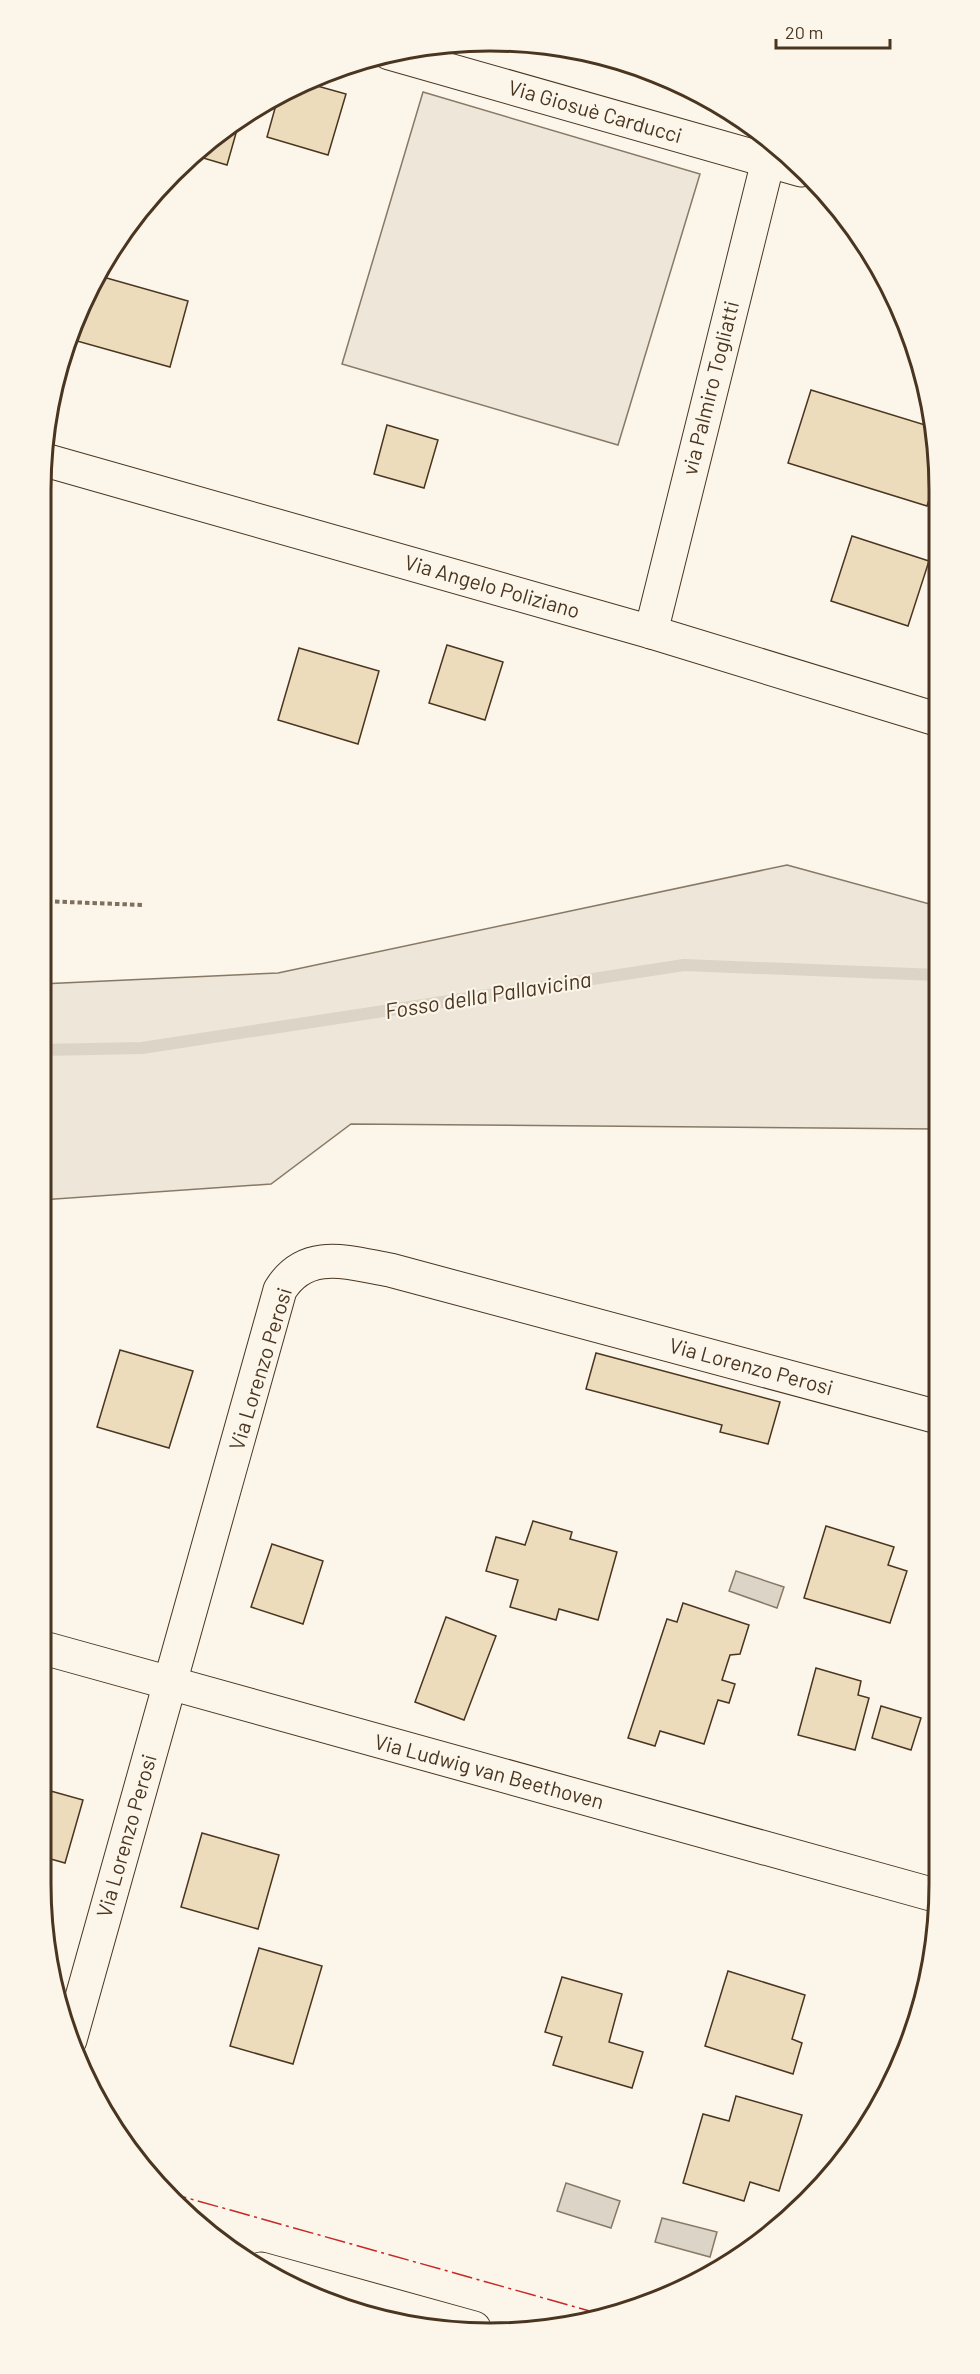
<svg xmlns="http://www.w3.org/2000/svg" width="980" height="2374" viewBox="0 0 980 2374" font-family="Barlow,sans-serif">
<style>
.green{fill:#ede6d9;stroke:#887966;stroke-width:1.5}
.water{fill:#dcd4c6;stroke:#887966;stroke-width:1.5}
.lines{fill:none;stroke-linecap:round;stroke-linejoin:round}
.stream{stroke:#dcd4c6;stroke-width:12}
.building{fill:#ecdcbc;stroke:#4a3520;stroke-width:1.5}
.street-casing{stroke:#4a3520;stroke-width:35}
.path{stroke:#7f6f5c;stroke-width:4;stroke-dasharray:4.5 3;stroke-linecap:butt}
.street{stroke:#fbf6e9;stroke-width:33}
.power{stroke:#c62828;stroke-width:1.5;stroke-dasharray:21 4.5 3 4.5;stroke-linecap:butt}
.labels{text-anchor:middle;stroke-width:4.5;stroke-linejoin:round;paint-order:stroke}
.street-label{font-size:21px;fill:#4a3520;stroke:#fbf6e9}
.water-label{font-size:22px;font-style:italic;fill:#4a3520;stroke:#fbf6e9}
.rim{fill:none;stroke:#4a3520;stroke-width:3}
</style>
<rect width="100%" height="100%" fill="#fbf6e9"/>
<g class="green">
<polygon points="423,92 700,174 618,445 342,364"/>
<polygon points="787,865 937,906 937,1129 351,1124 271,1184 41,1200 41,984 278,973"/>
</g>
<g class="water">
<polygon points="736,1571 784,1587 777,1608 729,1591"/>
<polygon points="566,2183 620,2201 611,2228 557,2211"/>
<polygon points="662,2218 717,2232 710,2257 655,2242"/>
</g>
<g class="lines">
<polyline class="stream" points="40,1050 142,1048 684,965 937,975"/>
</g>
<g class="building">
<polygon points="303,82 346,94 328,155 267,137 279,94"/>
<polygon points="240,119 227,165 193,155 216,134"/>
<polygon points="96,275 188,301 170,367 77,341"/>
<polygon points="811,390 935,428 936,479 927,506 788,463"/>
<polygon points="387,425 438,440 424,488 374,474"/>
<polygon points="852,536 929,561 908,626 831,601"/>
<polygon points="447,645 503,662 485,720 429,703"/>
<polygon points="299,648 379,671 358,744 278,720"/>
<polygon points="120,1350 193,1371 169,1448 97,1427"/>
<polygon points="596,1353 780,1402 768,1444 720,1432 722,1425 586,1389"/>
<polygon points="533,1521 572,1532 570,1539 617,1552 598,1620 559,1609 556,1620 510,1607 518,1580 486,1571 496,1537 525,1545"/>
<polygon points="826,1526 894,1547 888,1565 907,1571 890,1623 804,1598"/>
<polygon points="272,1544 323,1561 303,1624 251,1607"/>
<polygon points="683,1603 749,1625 740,1654 730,1655 722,1680 735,1684 729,1703 718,1700 704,1744 660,1731 655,1746 628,1738 667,1619 677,1622"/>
<polygon points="446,1617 496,1636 464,1720 415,1702"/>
<polygon points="816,1668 861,1681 858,1695 869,1698 855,1750 798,1735"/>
<polygon points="881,1706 921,1718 911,1750 872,1738"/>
<polygon points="40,1788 83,1800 65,1863 40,1856"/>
<polygon points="939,1817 939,1844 932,1841"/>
<polygon points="202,1833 279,1855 258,1929 181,1907"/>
<polygon points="259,1948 322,1966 293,2064 230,2046"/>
<polygon points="728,1971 805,1995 792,2039 802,2043 793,2074 705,2046"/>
<polygon points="562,1977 622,1994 609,2042 643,2052 632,2088 553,2065 562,2037 545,2032"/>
<polygon points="736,2096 802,2115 779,2191 750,2182 744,2201 683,2183 703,2114 729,2121"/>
</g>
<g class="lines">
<g class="street-casing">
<g id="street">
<polyline points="389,53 801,170"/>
<polyline points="45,460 651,632 936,719"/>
<polyline points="651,632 772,145"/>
<polyline points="40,1647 938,1896"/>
<path d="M70,2040L280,1290C306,1247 350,1263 390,1270L938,1417"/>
<polyline points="261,2269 474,2328"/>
</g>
</g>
<polyline class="path" points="40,901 144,905"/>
<use href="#street" class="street"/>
<polyline class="power" points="166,2192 604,2315"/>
</g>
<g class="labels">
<g class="street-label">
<text transform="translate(595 112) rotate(16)" y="7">Via Giosuè Carducci</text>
<text transform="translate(711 388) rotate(-76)" y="7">via Palmiro Togliatti</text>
<text transform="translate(492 587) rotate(16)" y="7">Via Angelo Poliziano</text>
<text transform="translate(751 1367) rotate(15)" y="7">Via Lorenzo Perosi</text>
<text transform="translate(261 1369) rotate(-73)" y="7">Via Lorenzo Perosi</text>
<text transform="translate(489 1772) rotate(15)" y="7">Via Ludwig van Beethoven</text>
<text transform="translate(127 1836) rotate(-74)" y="7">Via Lorenzo Perosi</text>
</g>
<g class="water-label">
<text transform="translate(488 995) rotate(-9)" y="8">Fosso della Pallavicina</text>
</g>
</g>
<path d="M0 0H980V2374H0ZM490 51H490A439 439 0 0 1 929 490V1884A439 439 0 0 1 490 2323H490A439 439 0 0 1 51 1884V490A439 439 0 0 1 490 51Z" fill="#fbf6e9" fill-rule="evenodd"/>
<path class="rim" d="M490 51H490A439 439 0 0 1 929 490V1884A439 439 0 0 1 490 2323H490A439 439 0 0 1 51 1884V490A439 439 0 0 1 490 51Z"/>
<path d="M776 39v9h114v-9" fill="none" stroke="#4a3520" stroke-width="3"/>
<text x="785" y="39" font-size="18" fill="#4a3520" stroke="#fbf6e9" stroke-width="4.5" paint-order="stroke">20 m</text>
</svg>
